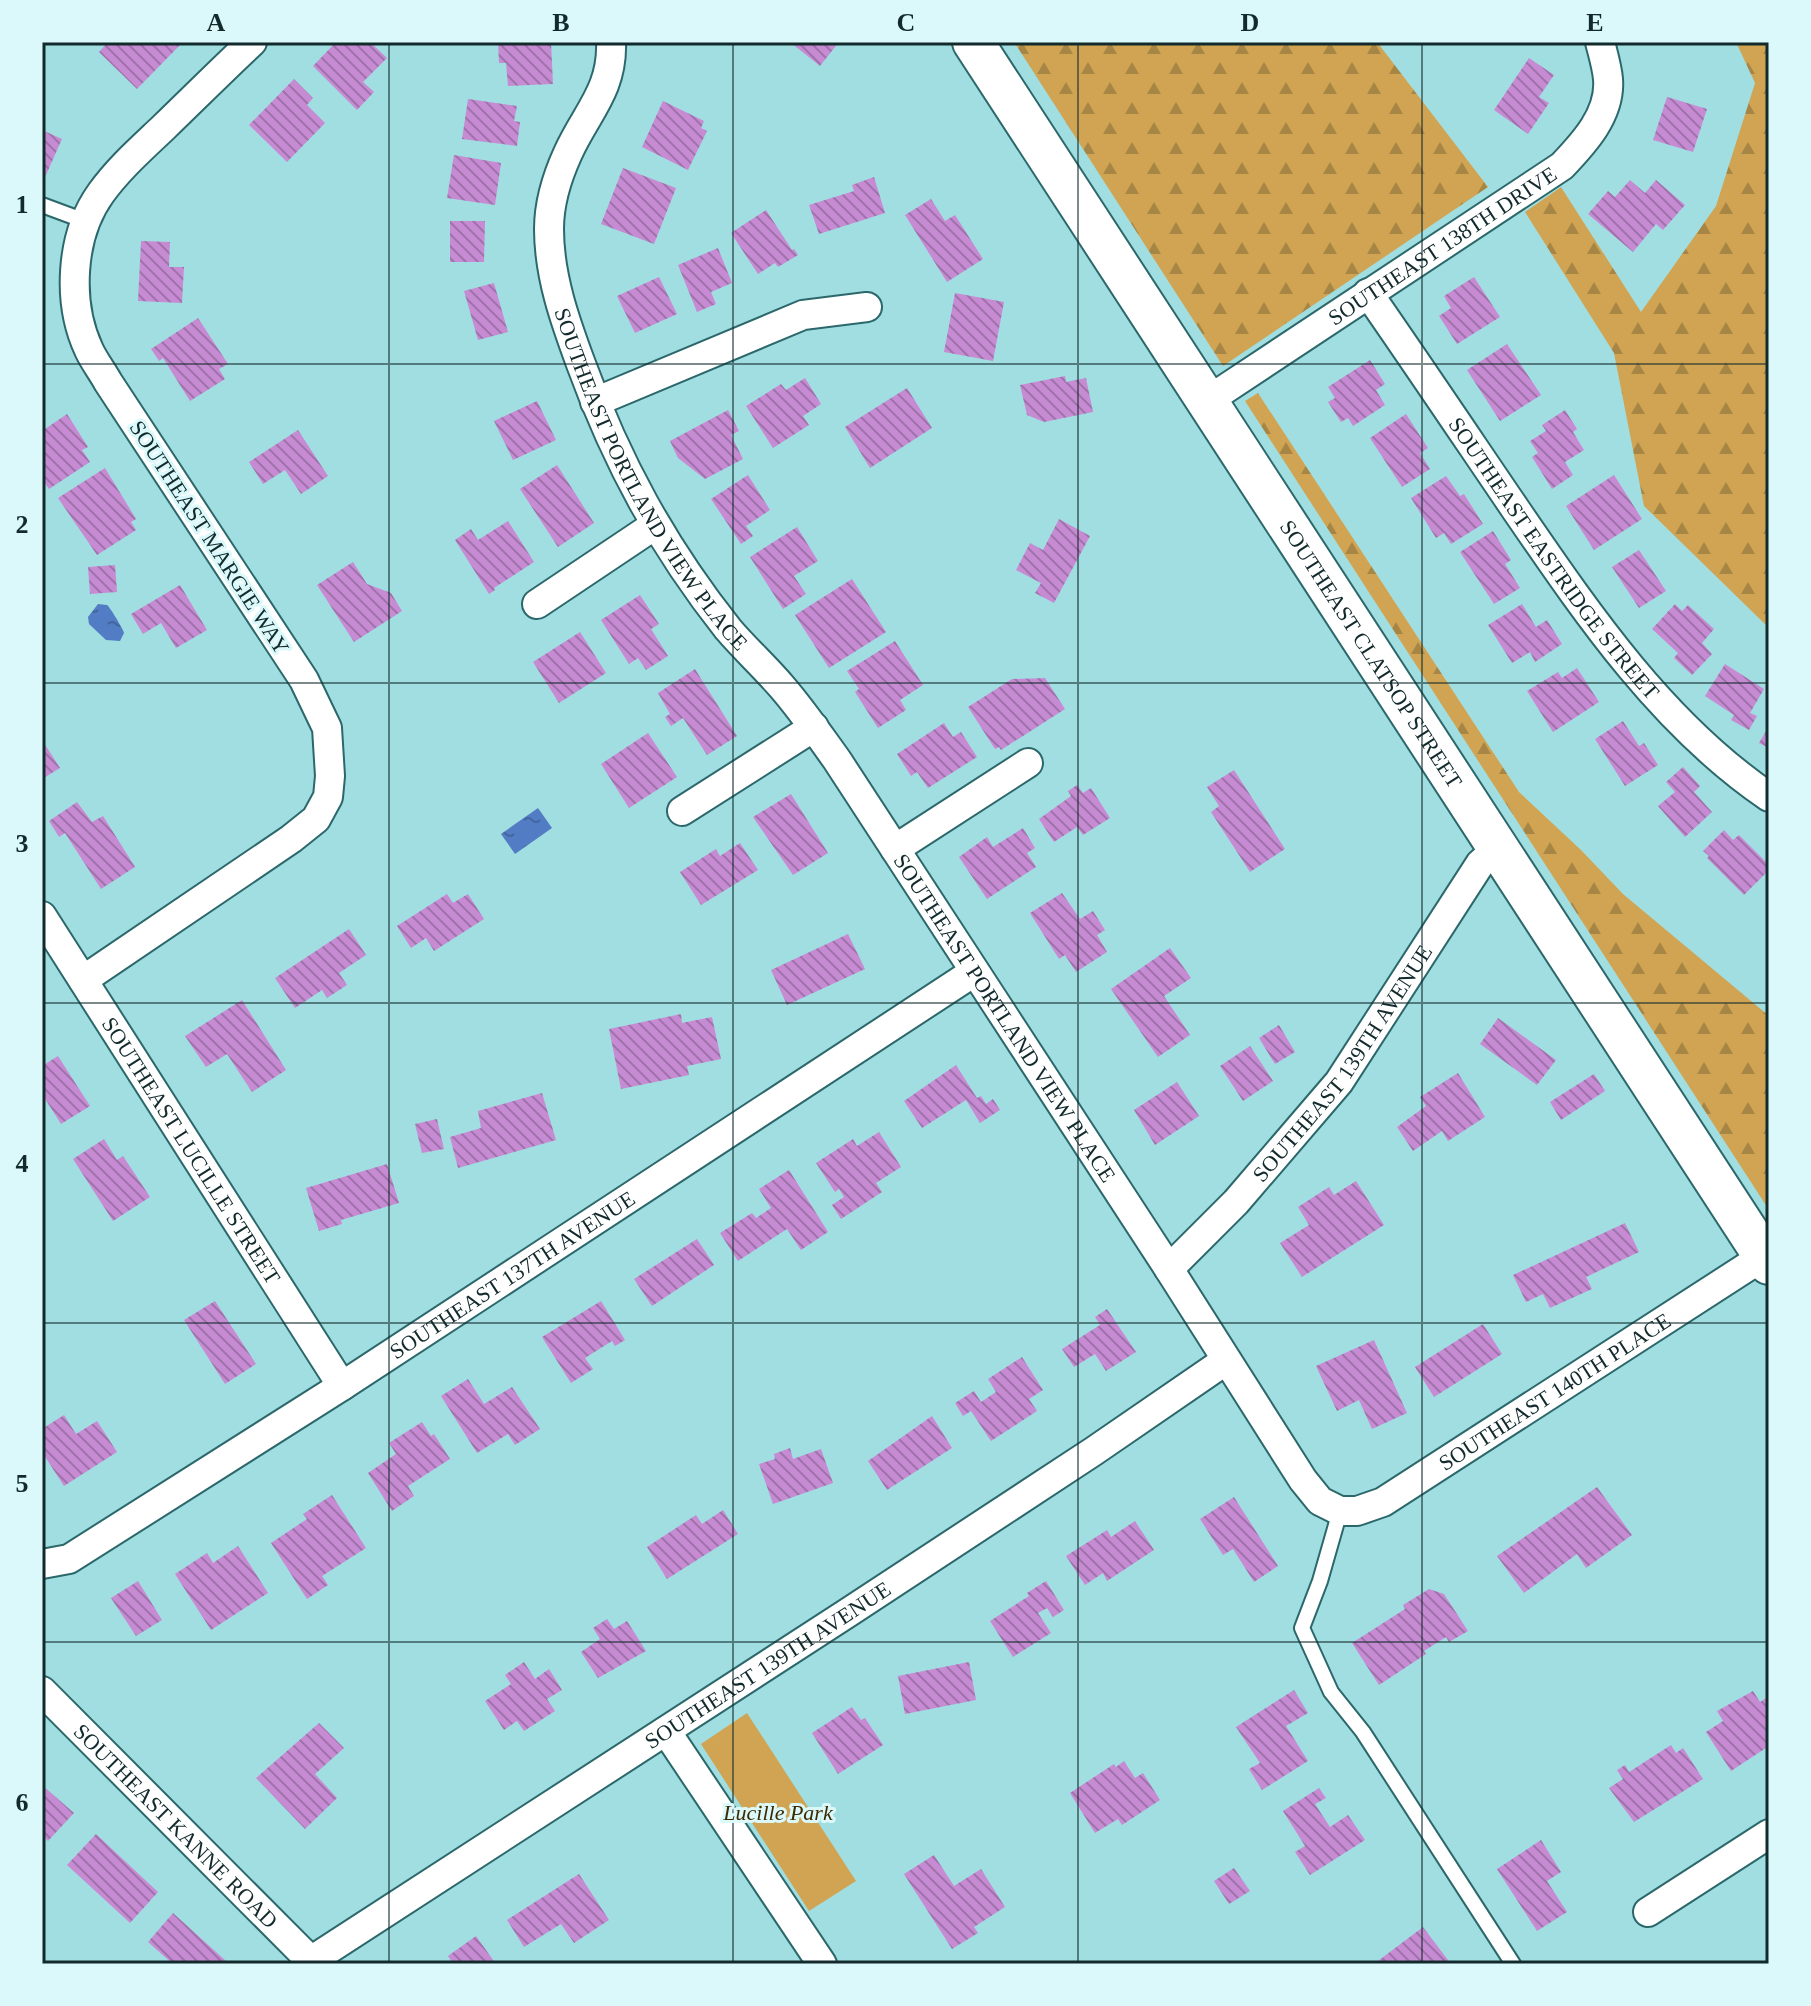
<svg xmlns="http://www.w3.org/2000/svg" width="1811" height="2006" viewBox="0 0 1811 2006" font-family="Georgia,serif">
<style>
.green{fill:#d0a453}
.forest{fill:url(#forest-firs)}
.water{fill:url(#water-ripples)}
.building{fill:url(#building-back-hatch)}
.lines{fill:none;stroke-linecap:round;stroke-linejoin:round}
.lane-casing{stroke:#2c686b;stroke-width:18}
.street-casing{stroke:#2c686b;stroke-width:32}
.secondary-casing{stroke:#2c686b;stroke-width:44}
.lane{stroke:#fff;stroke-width:14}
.street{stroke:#fff;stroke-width:28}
.secondary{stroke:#fff;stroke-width:40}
.grid{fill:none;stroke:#122a2c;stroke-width:2;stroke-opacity:0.55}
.labels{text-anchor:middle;stroke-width:6;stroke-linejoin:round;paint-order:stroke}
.street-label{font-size:22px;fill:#122a2c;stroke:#dbf8fa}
.park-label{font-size:22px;font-style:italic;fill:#3e2a02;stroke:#dbf8fa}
.neatline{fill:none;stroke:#122a2c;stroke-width:3}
.grid-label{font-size:26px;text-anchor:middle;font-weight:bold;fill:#122a2c}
</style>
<defs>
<pattern id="forest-firs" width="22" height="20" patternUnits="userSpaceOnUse" patternTransform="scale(2)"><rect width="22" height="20" fill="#d0a453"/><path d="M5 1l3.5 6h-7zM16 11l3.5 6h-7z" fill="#a78645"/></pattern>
<pattern id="water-ripples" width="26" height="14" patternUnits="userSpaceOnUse" patternTransform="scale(2)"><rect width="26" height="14" fill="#527cc3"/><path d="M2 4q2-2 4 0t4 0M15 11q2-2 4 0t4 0" fill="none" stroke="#43669f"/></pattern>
<pattern id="building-back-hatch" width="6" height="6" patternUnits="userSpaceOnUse" patternTransform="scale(2)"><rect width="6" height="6" fill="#c78bd3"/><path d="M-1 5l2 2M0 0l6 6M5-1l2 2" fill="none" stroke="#a072ab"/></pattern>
</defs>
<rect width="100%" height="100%" fill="#a1dee1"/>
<polygon class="green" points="747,1713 856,1881 809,1911 701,1744"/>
<g class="forest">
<polygon points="1014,42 1377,42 1488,187 1223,366"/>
<polygon points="1736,42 1769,42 1769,628 1644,506 1614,353 1525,212 1561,187 1641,312 1716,206 1755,83"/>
<polygon points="1258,393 1519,792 1581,850 1623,894 1769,1016 1769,1210 1245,401"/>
</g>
<g class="water">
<path d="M98,604L107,605C110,607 123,629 124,633L120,641L106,640L89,624L88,617Z"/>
<polygon points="538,808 552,828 515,854 501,834"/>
</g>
<g class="building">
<polygon points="108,42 179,42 181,44 137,89 99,52"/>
<polygon points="336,42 370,42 387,58 363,82 374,92 357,110 313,66"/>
<polygon points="498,42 551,42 553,84 508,86 506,63 499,63"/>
<polygon points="790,42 839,42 820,66"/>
<polygon points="1529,58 1554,75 1539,97 1549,103 1528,134 1494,110"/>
<polygon points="294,79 313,98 307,105 325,123 287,162 249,125"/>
<polygon points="1667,97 1707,109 1693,152 1653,140"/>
<polygon points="468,99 517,106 514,121 520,122 517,146 462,139"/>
<polygon points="663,101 704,121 701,128 707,131 688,170 642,147"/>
<polygon points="42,130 62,139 42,184"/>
<polygon points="454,155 501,163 495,205 447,198"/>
<polygon points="623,168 676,188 654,244 601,224"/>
<polygon points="874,177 885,213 819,234 809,205 854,191 852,185"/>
<polygon points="1630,180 1645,193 1656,180 1685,205 1663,230 1656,224 1633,252 1588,214 1608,191 1615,197"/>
<polygon points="931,199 945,221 955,215 983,259 947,282 905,215"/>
<polygon points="766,210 792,250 794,249 798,255 778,267 775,263 758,274 731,233"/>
<polygon points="450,221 485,221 484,262 450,262"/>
<polygon points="141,241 170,242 169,267 184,267 182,303 138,301"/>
<polygon points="718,248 732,283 711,292 716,304 697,312 678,265"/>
<polygon points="659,277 677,314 635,333 617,296"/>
<polygon points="1474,277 1500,317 1457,344 1439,316 1451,308 1444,296"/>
<polygon points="494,283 508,332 478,340 464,291"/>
<polygon points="955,293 1004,302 993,361 944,352"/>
<polygon points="198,318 228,364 219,369 225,379 190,401 163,358 159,361 151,349"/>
<polygon points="1507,344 1541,395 1500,421 1467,370"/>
<polygon points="1370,360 1385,384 1376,390 1385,405 1353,426 1348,418 1341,422 1328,402 1335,398 1328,387"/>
<polygon points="1065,376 1066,382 1086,378 1093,412 1044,422 1027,415 1020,385"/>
<polygon points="805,378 821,404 803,416 809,425 773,448 746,406 781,384 786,390"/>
<polygon points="907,388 932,428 870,468 845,427"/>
<polygon points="537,401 556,440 513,460 494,421"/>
<polygon points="728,410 739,431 731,435 743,459 705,479 678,458 670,441"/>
<polygon points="1565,410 1577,429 1573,432 1584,450 1565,462 1573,475 1552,489 1532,457 1538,453 1530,441 1546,431 1542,425"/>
<polygon points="67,414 88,447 82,450 90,462 49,489 42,479 42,431"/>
<polygon points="1406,414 1428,448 1420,453 1430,469 1402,487 1370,438"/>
<polygon points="298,430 328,476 301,494 285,470 263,484 249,462"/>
<polygon points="557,465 594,523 558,547 520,489"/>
<polygon points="105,468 136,519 131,522 136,530 97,555 58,498"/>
<polygon points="748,475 770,510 746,526 753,536 741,544 711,499"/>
<polygon points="1614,475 1642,519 1594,550 1566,506"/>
<polygon points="1446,476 1460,496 1464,494 1483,524 1451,544 1444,533 1436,538 1411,498"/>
<polygon points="1059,519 1090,536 1054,603 1035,593 1041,583 1016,570 1030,543 1043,550"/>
<polygon points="508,521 534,562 494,588 495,590 489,594 455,540 471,529 478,540"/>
<polygon points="797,527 818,561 794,576 806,594 783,609 750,557"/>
<polygon points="1493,531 1511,560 1505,564 1520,588 1494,604 1460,552"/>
<polygon points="1639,550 1666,591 1639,608 1612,567"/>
<polygon points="353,562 367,584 391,593 402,611 354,642 317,585"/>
<polygon points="115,565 117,592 90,594 88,567"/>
<polygon points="852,579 886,632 829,668 795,615"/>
<polygon points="180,585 207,630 176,648 161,623 143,634 131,614"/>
<polygon points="640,595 659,624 651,629 668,656 646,670 638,658 629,664 601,620"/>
<polygon points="1522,604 1536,627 1547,620 1562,644 1535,662 1530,652 1512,663 1488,625"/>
<polygon points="1675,604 1682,611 1688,605 1714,629 1702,643 1712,654 1692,675 1674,658 1678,653 1652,629"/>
<polygon points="580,632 606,673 559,703 533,662"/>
<polygon points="895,641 923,685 900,700 906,710 878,728 855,692 859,689 847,671"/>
<polygon points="1725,664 1764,689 1750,713 1757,716 1749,730 1731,720 1734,715 1705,696"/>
<polygon points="1577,668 1599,702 1553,732 1527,691 1558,672 1562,678"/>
<polygon points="695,669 737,736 707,755 683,718 671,726 665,717 670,714 658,693"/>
<polygon points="1045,678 1065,709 1001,750 999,747 995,749 968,707 1012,679"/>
<polygon points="1623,721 1639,746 1644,743 1658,765 1625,786 1595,739"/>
<polygon points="944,723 953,737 961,732 977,757 928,788 917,772 911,776 897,754"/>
<polygon points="1769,726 1769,748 1759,743"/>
<polygon points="648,733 677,777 629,808 601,764"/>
<polygon points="42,740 60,768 42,779"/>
<polygon points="1683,767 1700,786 1694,792 1712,812 1685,837 1658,806 1675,792 1666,782"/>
<polygon points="1234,770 1285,849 1250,872 1211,812 1219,806 1207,787"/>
<polygon points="1077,785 1083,793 1091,788 1110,818 1083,835 1077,827 1054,842 1039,819 1071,796 1068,791"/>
<polygon points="791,794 828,853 793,875 753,817"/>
<polygon points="77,802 92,822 103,816 135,867 101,889 65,833 59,837 49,821"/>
<polygon points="1023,828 1035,848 1027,853 1036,867 987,899 959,857 987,837 993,847"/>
<polygon points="1724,830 1733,840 1739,835 1767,863 1769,861 1769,870 1744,895 1707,858 1709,856 1703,851"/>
<polygon points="740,843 758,870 701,905 680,872 716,849 720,856"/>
<polygon points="1062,893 1080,919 1093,911 1105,930 1097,935 1107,952 1076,972 1065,955 1059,959 1030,913"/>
<polygon points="447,894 453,903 468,894 484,919 434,951 426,938 411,948 397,926"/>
<polygon points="349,929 366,955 339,973 347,985 327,998 322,990 295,1008 275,978"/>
<polygon points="848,934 865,969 787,1005 771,970"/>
<polygon points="1170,948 1191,978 1164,996 1190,1035 1158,1057 1111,989"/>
<polygon points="242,1000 286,1070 252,1092 227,1054 206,1067 185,1036"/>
<polygon points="681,1014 682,1023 712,1017 721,1059 687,1066 689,1075 621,1089 609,1029"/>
<polygon points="1498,1018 1556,1060 1537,1085 1480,1044"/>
<polygon points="1279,1025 1295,1052 1275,1064 1259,1038"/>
<polygon points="1250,1046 1273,1081 1243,1101 1220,1066"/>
<polygon points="58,1056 90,1106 61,1124 42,1094 42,1066"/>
<polygon points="956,1065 977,1098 981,1096 986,1104 993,1099 1000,1110 980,1123 966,1100 922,1128 904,1101"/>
<polygon points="1458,1073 1485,1117 1448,1141 1442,1131 1413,1151 1397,1127 1426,1106 1420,1097"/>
<polygon points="1594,1074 1605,1091 1561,1120 1550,1102"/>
<polygon points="1177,1082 1199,1116 1155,1145 1134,1110"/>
<polygon points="542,1093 556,1140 458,1168 450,1137 481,1128 478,1111"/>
<polygon points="437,1119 444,1149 422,1153 415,1124"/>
<polygon points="879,1132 901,1167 876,1183 882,1192 841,1219 832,1205 844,1197 839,1189 835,1192 816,1163 853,1139 857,1146"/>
<polygon points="104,1139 117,1160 123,1156 150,1197 113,1221 73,1159"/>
<polygon points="387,1164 399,1203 341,1220 342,1224 319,1231 306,1188"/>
<polygon points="789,1170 828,1232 801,1250 787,1229 738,1261 720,1233 752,1213 756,1218 771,1208 759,1189"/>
<polygon points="1356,1181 1384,1225 1302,1277 1280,1243 1309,1225 1298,1207 1329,1187 1334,1195"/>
<polygon points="1625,1223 1639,1252 1586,1277 1592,1289 1550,1308 1543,1294 1526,1302 1513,1275"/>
<polygon points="697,1239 714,1265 652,1306 634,1279"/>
<polygon points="215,1301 256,1364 225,1384 184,1320"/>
<polygon points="601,1301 625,1340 615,1346 612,1341 585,1358 593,1369 571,1383 542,1337"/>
<polygon points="1107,1309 1136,1352 1106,1371 1095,1354 1074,1367 1062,1349 1100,1325 1095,1317"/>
<polygon points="1483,1324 1502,1354 1434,1397 1415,1367"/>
<polygon points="1374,1340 1407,1413 1372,1429 1359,1400 1337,1411 1316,1366"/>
<polygon points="1022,1357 1043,1390 1029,1399 1037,1411 991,1441 971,1411 963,1416 955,1403 974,1391 981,1402 996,1392 988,1379"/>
<polygon points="468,1379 484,1404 512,1387 540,1429 515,1445 508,1434 477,1453 441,1396"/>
<polygon points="64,1415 76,1434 97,1421 117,1452 64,1486 42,1452 42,1429"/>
<polygon points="932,1416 952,1448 887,1490 868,1461"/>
<polygon points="422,1422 431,1436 434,1434 450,1459 408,1486 414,1496 392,1511 368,1473 396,1454 389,1443"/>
<polygon points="790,1448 793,1459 821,1449 833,1483 773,1504 759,1464 775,1459 774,1454"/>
<polygon points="1597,1487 1632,1535 1586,1568 1577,1554 1524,1593 1497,1556"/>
<polygon points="332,1495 366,1548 322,1576 328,1585 307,1599 271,1543 307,1519 303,1514"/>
<polygon points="1234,1497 1278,1566 1254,1582 1233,1549 1223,1555 1200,1519"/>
<polygon points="723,1510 738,1534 667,1579 647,1547 696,1515 702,1524"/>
<polygon points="1135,1521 1154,1550 1107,1581 1103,1573 1085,1585 1066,1556 1107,1530 1111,1537"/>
<polygon points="238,1546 268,1593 211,1630 175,1574 207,1553 213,1563"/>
<polygon points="138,1581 162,1620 136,1636 111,1598"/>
<polygon points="1046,1581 1064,1610 1053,1617 1047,1608 1038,1613 1051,1633 1013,1657 990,1621 1029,1596 1027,1593"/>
<polygon points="1429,1589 1444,1594 1468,1631 1449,1642 1446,1637 1424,1651 1426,1654 1379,1685 1352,1643 1405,1609 1403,1605"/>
<polygon points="607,1619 614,1629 627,1621 646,1651 598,1678 581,1652 600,1639 593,1628"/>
<polygon points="524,1662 535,1679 549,1669 562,1690 547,1699 555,1711 524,1731 517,1721 504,1730 485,1701 511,1684 505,1675"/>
<polygon points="969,1662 976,1700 905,1714 898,1676"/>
<polygon points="1294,1690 1308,1713 1286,1726 1308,1761 1262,1790 1249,1769 1260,1763 1236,1727"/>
<polygon points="1753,1691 1760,1702 1769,1696 1769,1746 1731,1771 1706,1732 1723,1721 1717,1711"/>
<polygon points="852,1707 861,1720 865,1718 883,1745 838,1774 812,1733"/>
<polygon points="319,1723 344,1748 315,1774 337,1798 305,1829 256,1778"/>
<polygon points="1671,1745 1676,1753 1683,1748 1703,1779 1634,1822 1609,1788 1623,1779 1617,1770 1625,1765 1629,1772"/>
<polygon points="1124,1761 1135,1778 1143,1773 1160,1800 1122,1825 1118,1819 1095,1833 1070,1793 1114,1764 1116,1767"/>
<polygon points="42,1785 74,1813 48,1841 42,1835"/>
<polygon points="1319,1788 1326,1798 1315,1804 1330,1827 1348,1815 1365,1840 1310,1875 1295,1852 1305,1846 1283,1811"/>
<polygon points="96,1834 158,1892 130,1923 67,1865"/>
<polygon points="1541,1840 1561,1872 1547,1881 1567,1912 1537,1931 1497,1869"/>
<polygon points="934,1855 954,1886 981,1869 1005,1907 974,1927 978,1933 952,1949 904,1874"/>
<polygon points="1234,1868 1250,1891 1229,1904 1214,1881"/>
<polygon points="579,1874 609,1920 574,1943 561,1924 524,1947 507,1920"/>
<polygon points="173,1913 226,1961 224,1964 173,1964 148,1942"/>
<polygon points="1423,1927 1451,1964 1374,1964"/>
<polygon points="476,1936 496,1964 453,1964 448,1956"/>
</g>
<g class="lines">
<g class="lane-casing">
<g id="lane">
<polyline points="42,205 85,221"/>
<polyline points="1340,1511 1320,1581 1302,1628 1331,1692 1363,1732 1513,1964"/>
</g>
</g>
<g class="street-casing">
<g id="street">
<path id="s1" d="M611,42C613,90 586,113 568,153C557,177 549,203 549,229C549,276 565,321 581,364C617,463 663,547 728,629C745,649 765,667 782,687C802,710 819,735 837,760L1169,1269L1303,1480L1320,1501L1340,1511H1357L1383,1502L1764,1256"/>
<path id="s2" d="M1368,293C1418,365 1467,438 1516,510C1588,615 1662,724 1769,797"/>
<path id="s3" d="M1207,401L1562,166C1584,143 1611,114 1608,79C1607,67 1603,54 1600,42"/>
<polyline points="595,402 803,315 867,307"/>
<polyline points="537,604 655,525"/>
<polyline points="682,811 814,727"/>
<polyline points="895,849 1028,763"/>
<path id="s4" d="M42,916L342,1386"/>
<path d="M83,980L291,839L316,819L328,797L330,776L327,728L304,680L108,382C102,371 94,361 89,350C67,303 70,236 101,193C119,168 142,148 164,127C193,99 222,70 252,42"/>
<path id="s5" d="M1169,1269L1236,1202L1339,1082L1480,864L1499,847"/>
<path id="s6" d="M42,1564L69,1559L342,1386L974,972"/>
<path id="s7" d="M42,1691L311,1961"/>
<polyline points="666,1731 822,1964"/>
<polyline points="1648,1912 1769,1834"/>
<path id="s8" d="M306,1964L849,1612L1094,1451L1225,1361"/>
</g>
</g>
<g class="secondary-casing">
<g id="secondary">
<path id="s9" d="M973,42L1769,1264"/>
</g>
</g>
<use href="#lane" class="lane"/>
<use href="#street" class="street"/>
<use href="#secondary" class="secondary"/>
</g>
<path class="grid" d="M389,42V1964M733,42V1964M1078,42V1964M1422,42V1964M42,364H1769M42,683H1769M42,1003H1769M42,1323H1769M42,1642H1769"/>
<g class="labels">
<g class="street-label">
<text dy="8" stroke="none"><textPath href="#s3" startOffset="282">SOUTHEAST 138TH DRIVE</textPath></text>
<text dy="8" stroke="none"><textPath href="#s1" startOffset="474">SOUTHEAST PORTLAND VIEW PLACE</textPath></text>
<text transform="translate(210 537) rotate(57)" y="8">SOUTHEAST MARGIE WAY</text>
<text dy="8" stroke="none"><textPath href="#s2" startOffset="324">SOUTHEAST EASTRIDGE STREET</textPath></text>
<text dy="8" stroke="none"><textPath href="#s9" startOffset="730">SOUTHEAST CLATSOP STREET</textPath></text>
<text dy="8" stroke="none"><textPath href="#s1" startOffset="1122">SOUTHEAST PORTLAND VIEW PLACE</textPath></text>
<text dy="8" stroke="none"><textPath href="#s5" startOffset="270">SOUTHEAST 139TH AVENUE</textPath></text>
<text dy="8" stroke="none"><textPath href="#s4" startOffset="278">SOUTHEAST LUCILLE STREET</textPath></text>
<text dy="8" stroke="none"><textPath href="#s6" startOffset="554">SOUTHEAST 137TH AVENUE</textPath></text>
<text dy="8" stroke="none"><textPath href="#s1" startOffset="1970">SOUTHEAST 140TH PLACE</textPath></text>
<text dy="8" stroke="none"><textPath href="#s8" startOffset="550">SOUTHEAST 139TH AVENUE</textPath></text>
<text dy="8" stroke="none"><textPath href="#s7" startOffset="190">SOUTHEAST KANNE ROAD</textPath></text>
</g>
<g class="park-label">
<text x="778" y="1820">Lucille Park</text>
</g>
</g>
<rect width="1811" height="2006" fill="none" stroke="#dbf8fa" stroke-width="88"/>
<rect x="44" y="44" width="1723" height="1918" class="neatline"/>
<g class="grid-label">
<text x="216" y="31">A</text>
<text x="561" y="31">B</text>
<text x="906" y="31">C</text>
<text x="1250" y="31">D</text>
<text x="1595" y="31">E</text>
<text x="22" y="213">1</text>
<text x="22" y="533">2</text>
<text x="22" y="852">3</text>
<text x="22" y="1172">4</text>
<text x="22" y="1492">5</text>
<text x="22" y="1811">6</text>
</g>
</svg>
